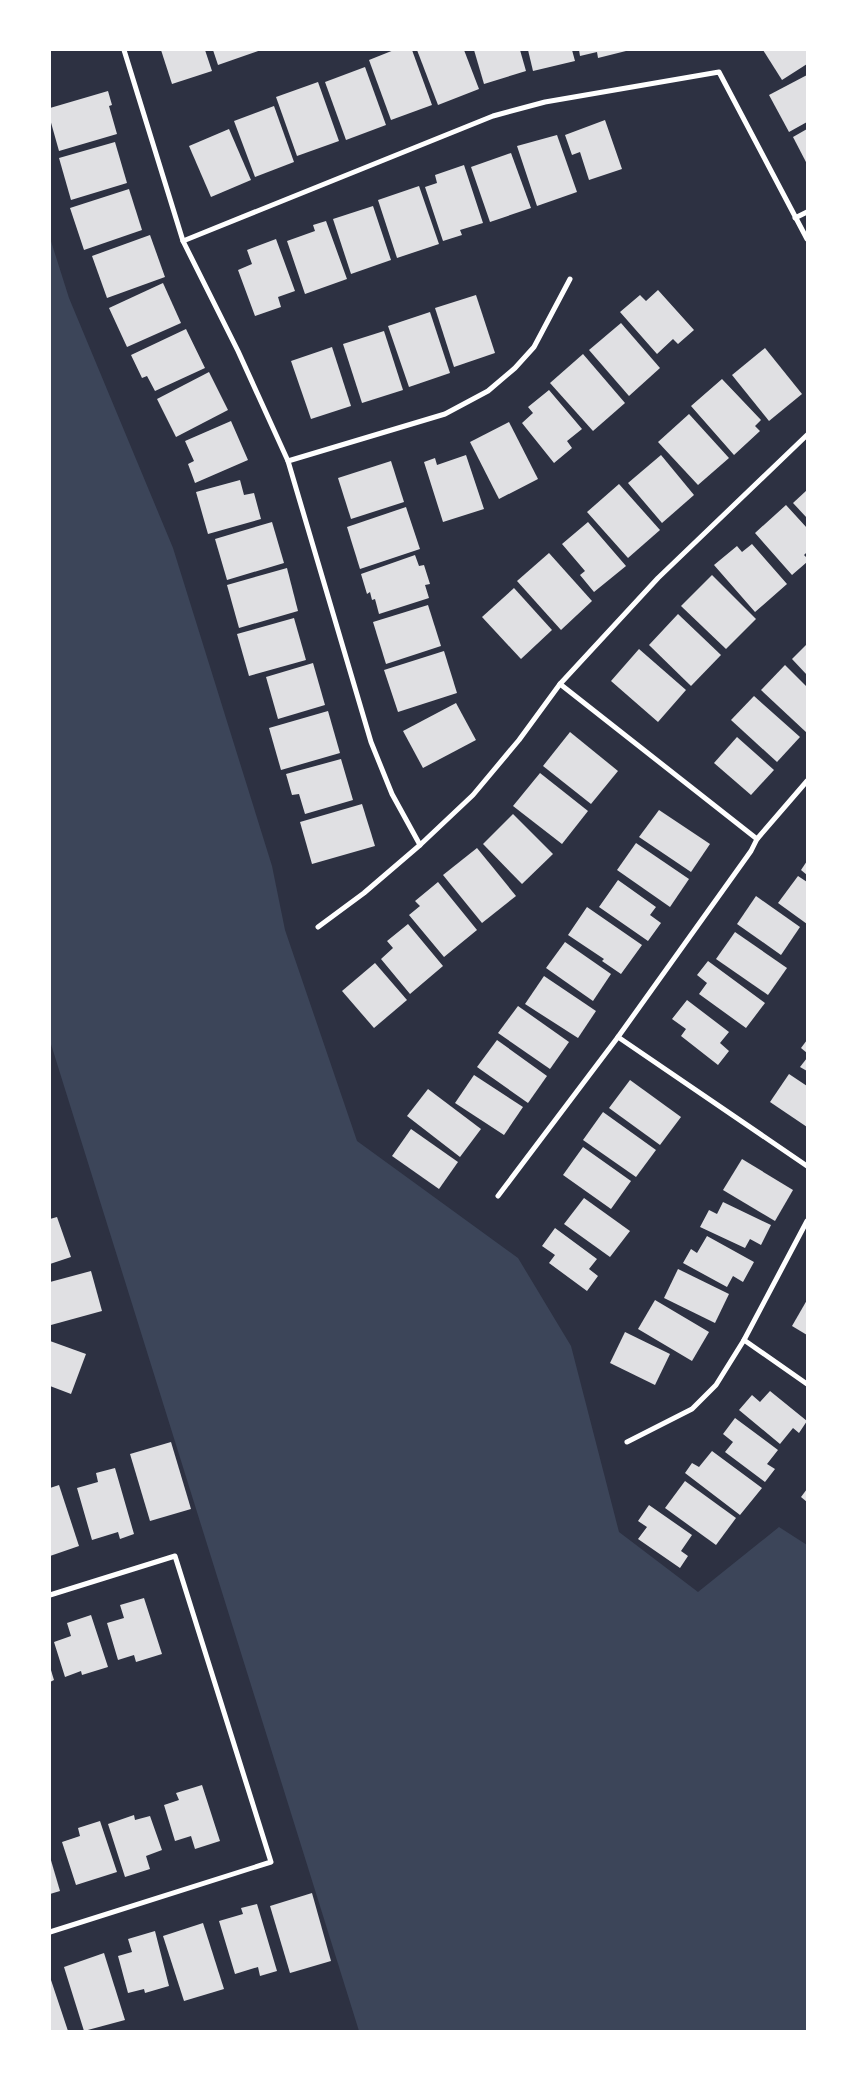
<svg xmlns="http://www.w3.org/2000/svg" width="857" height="2081" viewBox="0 0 857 2081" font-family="Manrope,sans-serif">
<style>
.green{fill:#3c4559}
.building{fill:#e0e0e3}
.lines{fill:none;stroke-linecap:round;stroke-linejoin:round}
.minor{stroke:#fff;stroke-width:5}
</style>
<rect width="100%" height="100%" fill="#2d3142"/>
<polygon class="green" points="50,238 69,298 173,548 272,866 285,930 357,1141 518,1258 571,1346 619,1532 698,1592 779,1527 807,1545 807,2031 359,2031 50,1041"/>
<g class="building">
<polygon points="161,50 205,50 212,71 172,84"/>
<polygon points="213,50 261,50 218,65"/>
<polygon points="394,50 412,50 432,105 391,120 369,60"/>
<polygon points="417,50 464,50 479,89 438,105"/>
<polygon points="474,50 520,50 526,71 484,84"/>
<polygon points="528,50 572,50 575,61 533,71"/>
<polygon points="579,50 626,50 626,51 598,58 597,52 580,56"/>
<polygon points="763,50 807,50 807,64 782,80"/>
<polygon points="365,67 386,125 346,140 325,82"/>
<polygon points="807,75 807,122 789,132 769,95"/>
<polygon points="318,82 339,141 297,156 276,97"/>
<polygon points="108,91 112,105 109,106 117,134 59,151 50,119 50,108"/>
<polygon points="274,106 294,162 255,177 234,121"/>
<polygon points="605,120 622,169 589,180 580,152 572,155 565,135"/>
<polygon points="229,129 251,180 211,197 189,146"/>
<polygon points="807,129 807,164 793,137"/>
<polygon points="557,135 577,192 537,206 517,146"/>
<polygon points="115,142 127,183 71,200 59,158"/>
<polygon points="511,153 531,208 490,222 471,167"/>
<polygon points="464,165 483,223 460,230 462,235 443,241 425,187 437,183 435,175"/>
<polygon points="419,186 439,244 397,258 378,200"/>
<polygon points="129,189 142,230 84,250 70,208"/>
<polygon points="373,206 391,260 351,274 333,219"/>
<polygon points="326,221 347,279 305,294 287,241 315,231 313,225"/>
<polygon points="150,235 165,277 107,298 92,256"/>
<polygon points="276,239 295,291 278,297 281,307 255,316 238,270 252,264 247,250"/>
<polygon points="163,283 181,323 127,347 109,308"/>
<polygon points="658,290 694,330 678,344 673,339 657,354 620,312 640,295 646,301"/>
<polygon points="476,295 495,353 454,367 435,308"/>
<polygon points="430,312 450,373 409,387 388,326"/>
<polygon points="621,323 660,368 629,396 589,350"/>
<polygon points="186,329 205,368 155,391 147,376 142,378 131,355"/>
<polygon points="384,331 403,390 362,403 343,344"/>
<polygon points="332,347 351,406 311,419 291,361"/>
<polygon points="765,348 802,394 769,421 732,375"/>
<polygon points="583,354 625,403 593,431 550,383"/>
<polygon points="209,372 228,410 176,437 157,399"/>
<polygon points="722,379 761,420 755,426 760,431 734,455 691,406"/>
<polygon points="549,390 582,429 567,441 572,448 554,463 522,423 533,413 528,407"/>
<polygon points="689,414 729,458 698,485 658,442"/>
<polygon points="231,421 248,460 195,483 188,464 194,461 185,441"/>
<polygon points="509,422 538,479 499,499 470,442"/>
<polygon points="466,455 484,509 443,522 424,462 435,458 437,465"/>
<polygon points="661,455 694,495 662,523 628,483"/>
<polygon points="391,461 404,502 351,519 338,478"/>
<polygon points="240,480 244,495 254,493 261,519 208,534 196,492"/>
<polygon points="619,484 660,530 628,558 587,512"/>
<polygon points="807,490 807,518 793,503"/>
<polygon points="786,505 807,528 807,552 804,555 807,558 807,562 792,575 755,533"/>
<polygon points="406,507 420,549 360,569 347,527"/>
<polygon points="272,522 284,563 227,580 215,539"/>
<polygon points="588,522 626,566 594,592 580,575 585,571 562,544"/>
<polygon points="752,544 787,584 755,612 714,565 737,546 742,552"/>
<polygon points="549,553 592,601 561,630 517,581"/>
<polygon points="415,555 419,566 424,565 430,584 425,585 429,598 379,614 375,599 372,600 370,592 367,594 361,574"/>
<polygon points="287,568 298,611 239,628 227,585"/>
<polygon points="712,575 756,619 726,649 681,606"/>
<polygon points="514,588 552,630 521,659 482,617"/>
<polygon points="428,605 441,646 386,664 373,622"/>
<polygon points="678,614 721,655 691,686 649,645"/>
<polygon points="294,618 306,660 249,676 237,634"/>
<polygon points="807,644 807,675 792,659"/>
<polygon points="639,649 686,690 658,722 611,681"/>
<polygon points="444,651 457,693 398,712 384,670"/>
<polygon points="313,663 325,705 278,719 266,677"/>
<polygon points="785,665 807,687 807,733 761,690"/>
<polygon points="754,696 800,737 777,762 731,720"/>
<polygon points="456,703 476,740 423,768 403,731"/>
<polygon points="328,711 340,753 281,770 269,728"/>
<polygon points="570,732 618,771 591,804 543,766"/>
<polygon points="737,737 774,770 751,795 714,763"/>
<polygon points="341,759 353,800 305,814 299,794 292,795 286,774"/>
<polygon points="540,773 588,811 562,844 513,806"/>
<polygon points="362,804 375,846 312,864 300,822"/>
<polygon points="659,810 710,844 691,872 639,837"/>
<polygon points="513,814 553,854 522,884 483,844"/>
<polygon points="636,843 689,879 670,907 617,870"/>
<polygon points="477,848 516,896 482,923 443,875"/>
<polygon points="807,861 807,875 801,870"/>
<polygon points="798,876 807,882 807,924 778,903"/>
<polygon points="618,880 656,907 650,915 661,923 648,941 599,907"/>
<polygon points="438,882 477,930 444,957 409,915 420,906 415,901"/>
<polygon points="756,896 800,927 781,955 737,924"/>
<polygon points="587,907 642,945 621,974 602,961 604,959 568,935"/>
<polygon points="408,924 443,966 410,994 381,959 393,948 387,941"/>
<polygon points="735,932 787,968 768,995 716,959"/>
<polygon points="565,942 611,974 593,1001 546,968"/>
<polygon points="708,961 765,1003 746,1028 699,994 707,983 697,975"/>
<polygon points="375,963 407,1000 374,1028 342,991"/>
<polygon points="544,976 596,1011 578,1038 525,1004"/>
<polygon points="687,1000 729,1032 720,1043 729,1051 718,1065 681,1036 686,1029 672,1019"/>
<polygon points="518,1006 569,1042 550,1069 498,1033"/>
<polygon points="497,1040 547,1076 528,1103 477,1067"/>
<polygon points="807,1040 807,1053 801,1048"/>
<polygon points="807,1058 807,1071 800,1067"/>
<polygon points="789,1074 807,1086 807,1127 770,1102"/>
<polygon points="474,1075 523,1107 504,1135 455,1103"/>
<polygon points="630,1080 681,1117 660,1145 609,1108"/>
<polygon points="428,1089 481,1129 460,1157 407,1116"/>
<polygon points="603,1112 656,1150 636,1177 583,1140"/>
<polygon points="411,1129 458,1162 439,1189 392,1156"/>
<polygon points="583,1147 631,1181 611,1209 563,1175"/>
<polygon points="742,1159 793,1190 775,1221 723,1190"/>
<polygon points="584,1198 630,1231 610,1257 564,1224"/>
<polygon points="723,1202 771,1225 761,1245 750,1239 745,1248 700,1227 709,1210 717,1214"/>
<polygon points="57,1217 71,1257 50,1264 50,1219"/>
<polygon points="555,1228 597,1259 589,1269 598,1276 587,1291 549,1263 555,1255 542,1246"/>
<polygon points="707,1236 754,1262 743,1282 733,1276 727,1287 683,1263 691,1249 697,1253"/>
<polygon points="678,1269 729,1294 715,1323 664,1298"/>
<polygon points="91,1271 102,1311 51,1325 50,1282"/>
<polygon points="655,1300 709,1332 692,1361 638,1329"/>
<polygon points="807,1300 807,1335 792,1326"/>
<polygon points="625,1332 670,1354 655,1385 610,1363"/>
<polygon points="50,1341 86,1354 71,1394 50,1386"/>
<polygon points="770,1391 807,1421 799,1433 793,1428 780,1444 739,1410 752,1395 760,1402"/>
<polygon points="735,1418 778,1450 767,1464 775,1469 765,1482 725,1452 733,1442 723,1434"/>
<polygon points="171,1442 191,1509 150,1521 130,1454"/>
<polygon points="712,1451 762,1488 740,1515 685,1473 692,1463 699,1467"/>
<polygon points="115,1468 134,1534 120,1539 118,1532 92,1540 77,1488 98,1482 96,1473"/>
<polygon points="685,1481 736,1518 716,1545 665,1508"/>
<polygon points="59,1485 79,1546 50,1556 50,1488"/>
<polygon points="807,1489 807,1502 801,1497"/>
<polygon points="649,1505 692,1535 681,1551 688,1556 680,1568 638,1539 647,1527 638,1521"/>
<polygon points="144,1598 162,1654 136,1662 134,1655 118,1660 107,1623 124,1618 120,1605"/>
<polygon points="91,1615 108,1667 82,1675 81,1671 65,1677 54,1642 71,1636 67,1623"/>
<polygon points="50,1667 54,1680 50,1682"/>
<polygon points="202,1785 220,1841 195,1849 191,1836 175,1841 164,1805 179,1800 176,1793"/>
<polygon points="134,1815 135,1820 150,1816 162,1850 146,1856 150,1869 125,1877 108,1824"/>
<polygon points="100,1821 117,1872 76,1885 62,1842 80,1836 78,1828"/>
<polygon points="50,1857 60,1891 50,1894"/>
<polygon points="312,1893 331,1961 290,1973 270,1906"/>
<polygon points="257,1904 277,1971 260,1976 258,1967 235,1974 219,1921 243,1914 241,1908"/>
<polygon points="203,1923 224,1989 184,2001 163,1936"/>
<polygon points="155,1931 169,1986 145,1993 144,1989 128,1993 118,1956 132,1952 128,1939"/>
<polygon points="104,1953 125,2020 84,2031 64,1967"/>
<polygon points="50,1977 68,2031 50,2031"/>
</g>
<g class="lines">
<g class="minor">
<polyline points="124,50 183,241 238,351 288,461 371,742 392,794 420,845"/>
<polyline points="795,218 807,212"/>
<polyline points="183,241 493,116 545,102 719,72 807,239"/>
<polyline points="288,461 445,414 488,391 515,368 534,347 570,279"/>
<polyline points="560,684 757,839"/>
<polyline points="318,927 364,893 420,845 473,795 519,740 560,684 658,578 807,435"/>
<polyline points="618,1037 807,1166"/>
<polyline points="498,1196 618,1037 751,851 757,839 807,781"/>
<polyline points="744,1340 807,1384"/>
<polyline points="627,1442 692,1409 716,1385 744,1340 807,1221"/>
<polyline points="50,1595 175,1556 271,1862 50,1932"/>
</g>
</g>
<rect width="857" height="2081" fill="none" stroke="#ffffff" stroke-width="102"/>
</svg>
